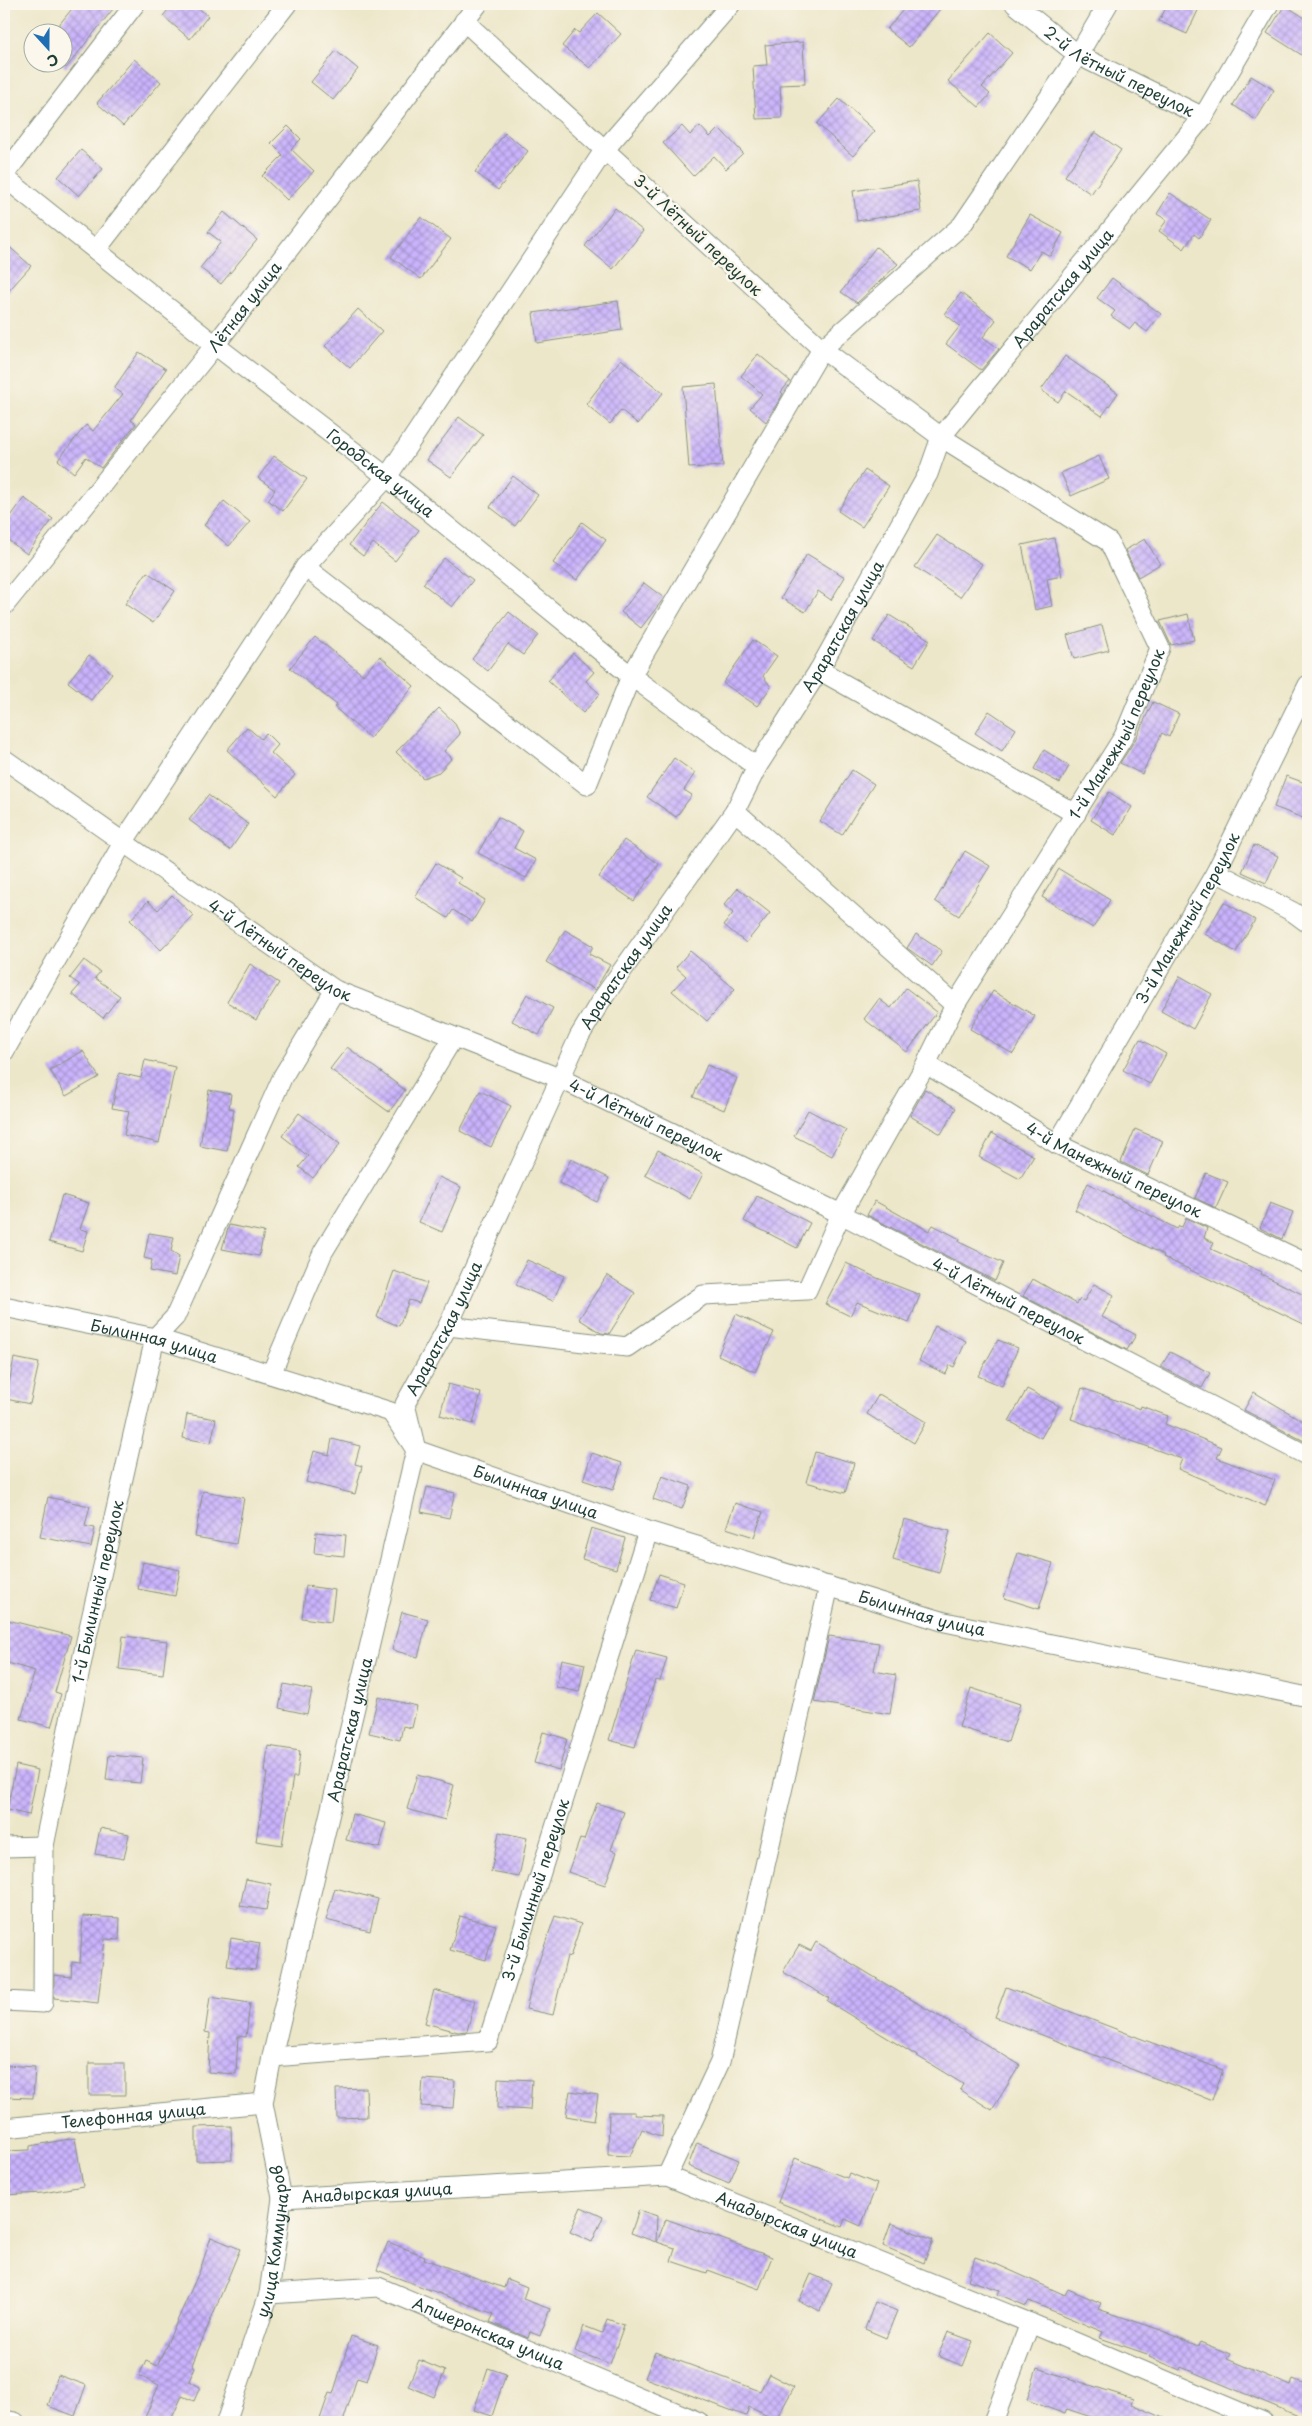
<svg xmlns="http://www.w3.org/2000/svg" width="1312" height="2426" viewBox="0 0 1312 2426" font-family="'Playpen Sans',sans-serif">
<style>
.building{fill:url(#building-cross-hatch)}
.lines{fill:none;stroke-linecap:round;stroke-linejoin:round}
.minor-casing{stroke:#86927f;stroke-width:21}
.minor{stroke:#fff;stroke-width:19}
.labels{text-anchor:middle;stroke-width:5;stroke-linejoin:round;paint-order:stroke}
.street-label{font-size:16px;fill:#1f3d34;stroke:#fbf7ec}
</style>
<defs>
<pattern id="building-cross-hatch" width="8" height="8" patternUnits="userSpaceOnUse" patternTransform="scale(1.25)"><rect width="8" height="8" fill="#cab3fc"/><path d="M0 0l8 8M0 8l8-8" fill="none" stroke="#a393cd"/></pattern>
</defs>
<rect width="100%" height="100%" fill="#fbf7ec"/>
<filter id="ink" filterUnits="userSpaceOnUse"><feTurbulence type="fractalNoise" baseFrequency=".02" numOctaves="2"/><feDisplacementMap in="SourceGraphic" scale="10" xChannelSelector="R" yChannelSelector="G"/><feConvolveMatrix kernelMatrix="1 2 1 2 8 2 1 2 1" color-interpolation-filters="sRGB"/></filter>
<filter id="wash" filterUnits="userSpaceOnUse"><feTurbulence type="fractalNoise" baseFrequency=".0096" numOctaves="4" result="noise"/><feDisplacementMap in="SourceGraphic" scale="20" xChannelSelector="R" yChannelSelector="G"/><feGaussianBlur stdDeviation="1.12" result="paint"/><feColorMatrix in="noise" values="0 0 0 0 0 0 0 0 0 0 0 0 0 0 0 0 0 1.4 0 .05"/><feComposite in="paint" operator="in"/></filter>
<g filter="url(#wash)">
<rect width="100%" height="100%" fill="#ede7ca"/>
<g id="blocks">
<g class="building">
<polygon points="76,4 117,4 66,68 59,62 62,62 62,32 53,32"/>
<polygon points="173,4 193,4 208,16 190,39 163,16"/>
<polygon points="908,4 944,4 909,47 887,29"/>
<polygon points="1168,4 1201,4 1187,34 1159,21"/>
<polygon points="1285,5 1308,20 1308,59 1267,33"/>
<polygon points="598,13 621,34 590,68 562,46 575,30 579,33"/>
<polygon points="990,33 1012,53 982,87 990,94 979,107 948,81"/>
<polygon points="803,42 805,84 780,85 782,118 756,119 753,66 767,65 765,45"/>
<polygon points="336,51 358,69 333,100 311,82"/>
<polygon points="134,59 161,82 123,126 97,103"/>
<polygon points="1251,76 1274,90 1256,120 1233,105"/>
<polygon points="839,99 875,131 853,156 817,124"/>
<polygon points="288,126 301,139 291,149 314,171 287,200 262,176 283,155 271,143"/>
<polygon points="682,126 690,135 700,126 710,137 719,128 743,153 726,169 714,156 693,176 663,143"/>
<polygon points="1095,132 1121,150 1091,194 1065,176"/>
<polygon points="505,133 528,151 498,190 475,172"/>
<polygon points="81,150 103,169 79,196 58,177"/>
<polygon points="917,181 921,211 857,221 853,191"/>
<polygon points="1170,193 1211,220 1199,238 1194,234 1184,249 1159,231 1167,220 1157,214"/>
<polygon points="615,208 643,231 613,269 585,246"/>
<polygon points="224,212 257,240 221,284 200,268 221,242 208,232"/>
<polygon points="1030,215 1063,233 1050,256 1041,251 1030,269 1006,256"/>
<polygon points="421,217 451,239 421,279 391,257"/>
<polygon points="4,242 31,266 4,296"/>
<polygon points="876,247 898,264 857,303 841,292"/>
<polygon points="1112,278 1161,314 1147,332 1135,323 1130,329 1111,316 1115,311 1097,298"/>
<polygon points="961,293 996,320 983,337 999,349 981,370 946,344 960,326 945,314"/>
<polygon points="618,301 622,330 537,343 533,313"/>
<polygon points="358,309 382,331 350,368 325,346"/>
<polygon points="139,352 166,369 131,420 136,424 101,468 86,457 74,473 58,460 86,425 93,431 123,394 114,388"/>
<polygon points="758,354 790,381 781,392 783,394 766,422 750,408 762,394 741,376"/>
<polygon points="1065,356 1118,393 1102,416 1066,391 1058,402 1041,390"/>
<polygon points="621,359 663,393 638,424 621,410 610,424 586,404"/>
<polygon points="716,384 723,466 689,468 683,387"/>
<polygon points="459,417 483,435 451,477 427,460"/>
<polygon points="274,456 307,479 283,511 268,500 275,490 258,478"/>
<polygon points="1099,456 1109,479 1071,496 1061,473"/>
<polygon points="865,470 889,486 862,527 838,511"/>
<polygon points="513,476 538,495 515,526 490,507"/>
<polygon points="24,498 53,519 27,554 4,537 4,526"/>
<polygon points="224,501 250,522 229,546 204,525"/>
<polygon points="383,502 419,530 395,561 373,543 363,556 349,545"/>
<polygon points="582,522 606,540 577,580 553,563"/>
<polygon points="937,535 982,564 960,597 915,567"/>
<polygon points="1054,538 1062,576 1047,579 1052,606 1035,610 1022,545"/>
<polygon points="1145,539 1160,564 1138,577 1125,550"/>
<polygon points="807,554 845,577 831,600 818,591 805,612 781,598"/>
<polygon points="444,558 473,580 452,607 423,584"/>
<polygon points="147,572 175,591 153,623 125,604"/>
<polygon points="644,583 664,598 641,628 621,612"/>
<polygon points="509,612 538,635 523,655 508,644 488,671 472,659"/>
<polygon points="1188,614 1194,640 1171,645 1160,621"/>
<polygon points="889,615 930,640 914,666 873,641"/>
<polygon points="1102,625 1109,650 1074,659 1067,635"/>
<polygon points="315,637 363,675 380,656 414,686 370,738 334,707 337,705 290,668"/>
<polygon points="753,640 777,656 763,676 771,687 757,706 723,683"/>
<polygon points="573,653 594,672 586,681 600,694 583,713 548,681"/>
<polygon points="89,655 112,673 91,700 68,682"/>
<polygon points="1153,702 1179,714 1169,737 1162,733 1142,774 1120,763 1135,740"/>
<polygon points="439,708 454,722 460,734 444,751 452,758 439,772 423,778 396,752"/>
<polygon points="989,711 1016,729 1002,751 975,733"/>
<polygon points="247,727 261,739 266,733 278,745 271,753 295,775 277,796 227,750"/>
<polygon points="1044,750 1069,766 1060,783 1034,769"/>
<polygon points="674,758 695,773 684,790 692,795 676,817 647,797"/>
<polygon points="852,770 874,784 842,835 820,821"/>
<polygon points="1286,776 1308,784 1308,805 1303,818 1274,807"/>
<polygon points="1109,792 1132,807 1115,835 1091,820"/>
<polygon points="208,795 248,824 230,850 189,820"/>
<polygon points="498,817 523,831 514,848 536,860 526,878 478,853"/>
<polygon points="624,840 659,864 634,901 599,877"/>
<polygon points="1254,845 1278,856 1266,883 1242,872"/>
<polygon points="965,851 990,866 959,916 935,901"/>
<polygon points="436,863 461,878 458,883 485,900 472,922 453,910 448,918 415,897"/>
<polygon points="1059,869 1110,900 1093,928 1042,897"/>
<polygon points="738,888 770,913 746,943 724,925 733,913 724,905"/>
<polygon points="172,895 194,916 161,950 130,920 148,901 158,910"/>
<polygon points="1224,902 1255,920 1236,952 1205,934"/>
<polygon points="565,930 593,946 589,954 610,965 595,990 546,962"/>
<polygon points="916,934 942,951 932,966 907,948"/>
<polygon points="690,951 735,989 707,1021 672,991 686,976 676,967"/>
<polygon points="84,960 100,972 95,978 120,996 103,1018 72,994 80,985 70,978"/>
<polygon points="250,964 279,983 256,1020 227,1002"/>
<polygon points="1180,976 1212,994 1193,1029 1161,1011"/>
<polygon points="906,988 937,1012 907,1052 864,1019 879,999 891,1008"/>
<polygon points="993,991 1035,1016 1013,1054 970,1029"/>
<polygon points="527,994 553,1008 539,1035 512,1021"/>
<polygon points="1140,1039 1166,1054 1150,1084 1123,1070"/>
<polygon points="347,1047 405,1090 389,1112 330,1069"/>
<polygon points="83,1051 99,1077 66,1096 50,1070"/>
<polygon points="145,1060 175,1067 159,1143 124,1135 129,1111 112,1108 119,1073 141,1078"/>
<polygon points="707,1065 737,1078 724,1110 693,1097"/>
<polygon points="925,1089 956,1108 941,1134 910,1116"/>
<polygon points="209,1090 231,1094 229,1108 234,1109 227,1151 200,1146"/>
<polygon points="480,1091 511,1106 491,1147 460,1131"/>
<polygon points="808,1110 846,1130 832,1156 794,1136"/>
<polygon points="299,1113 340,1144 313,1178 299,1167 308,1156 282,1136"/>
<polygon points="1135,1129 1163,1141 1148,1175 1121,1162"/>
<polygon points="992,1133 1034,1156 1020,1179 979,1157"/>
<polygon points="658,1150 703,1174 690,1199 645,1175"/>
<polygon points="571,1159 609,1178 597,1202 559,1183"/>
<polygon points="1206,1173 1228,1182 1216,1208 1195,1198"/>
<polygon points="439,1177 461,1187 442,1232 419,1222"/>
<polygon points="1088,1183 1177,1229 1179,1226 1182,1227 1186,1218 1207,1228 1204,1238 1214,1243 1211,1249 1262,1272 1261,1274 1308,1297 1308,1326 1163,1257 1164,1255 1075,1210"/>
<polygon points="62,1195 89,1203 80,1229 88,1231 82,1251 49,1242"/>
<polygon points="757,1196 810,1223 797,1248 744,1221"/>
<polygon points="875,1201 929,1231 933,1225 960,1239 959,1242 1003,1263 995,1281 867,1215"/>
<polygon points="1270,1203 1293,1212 1282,1239 1260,1228"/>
<polygon points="229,1225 264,1232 259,1256 222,1249"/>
<polygon points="149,1233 174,1237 171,1251 179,1256 175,1276 150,1271 152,1260 144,1258"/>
<polygon points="527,1260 564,1276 553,1301 516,1285"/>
<polygon points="846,1263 877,1278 920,1295 909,1323 857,1302 850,1316 825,1304"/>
<polygon points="394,1271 427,1283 419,1303 409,1300 399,1326 377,1317"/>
<polygon points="607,1275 635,1293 609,1334 601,1333 579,1319"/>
<polygon points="1033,1279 1077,1304 1080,1299 1084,1301 1094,1284 1114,1295 1102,1317 1136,1335 1127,1350 1023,1296"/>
<polygon points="736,1314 774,1332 755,1372 718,1355"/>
<polygon points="935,1326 966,1341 954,1367 950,1365 946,1374 919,1361"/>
<polygon points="998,1340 1018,1348 1002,1386 978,1376"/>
<polygon points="1170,1352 1210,1373 1202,1388 1161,1367"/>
<polygon points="14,1358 39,1363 30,1404 6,1399"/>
<polygon points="448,1384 481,1393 473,1424 440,1415"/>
<polygon points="1082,1388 1140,1409 1141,1406 1168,1416 1165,1424 1222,1447 1217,1458 1275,1480 1265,1506 1178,1469 1182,1459 1071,1419"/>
<polygon points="1027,1389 1059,1406 1041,1438 1009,1421"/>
<polygon points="1254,1392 1308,1424 1308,1443 1244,1410"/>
<polygon points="879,1394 926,1422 914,1443 867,1414"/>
<polygon points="187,1414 216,1419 211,1443 183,1438"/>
<polygon points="332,1439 360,1446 355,1464 362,1466 355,1494 306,1482 314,1451 329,1455"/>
<polygon points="815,1452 854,1463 845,1493 806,1482"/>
<polygon points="592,1453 622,1463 613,1490 583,1480"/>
<polygon points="662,1476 691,1486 682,1509 653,1499"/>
<polygon points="427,1487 455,1493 449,1518 421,1512"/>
<polygon points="203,1491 244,1498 236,1544 195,1537"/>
<polygon points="48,1497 90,1506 85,1526 95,1528 91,1547 40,1537"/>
<polygon points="735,1503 763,1512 754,1537 726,1528"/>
<polygon points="904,1519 950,1531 939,1573 893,1560"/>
<polygon points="591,1528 625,1538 616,1569 582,1559"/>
<polygon points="316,1532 346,1535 344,1556 314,1553"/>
<polygon points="1018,1553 1053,1563 1039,1609 1004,1598"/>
<polygon points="143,1562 180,1570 175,1596 138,1589"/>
<polygon points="659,1574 684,1582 676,1608 650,1600"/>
<polygon points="306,1586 335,1590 331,1622 302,1618"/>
<polygon points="402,1612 428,1619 418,1657 392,1650"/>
<polygon points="4,1619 71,1636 55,1692 61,1694 51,1727 21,1719 35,1671 4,1662"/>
<polygon points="123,1636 167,1641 163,1674 119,1669"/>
<polygon points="829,1636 879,1643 874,1671 896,1675 890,1714 814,1702"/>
<polygon points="636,1650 667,1658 660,1681 655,1680 635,1747 609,1740"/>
<polygon points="562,1659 585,1664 579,1692 556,1687"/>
<polygon points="284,1684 312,1690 307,1714 279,1708"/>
<polygon points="971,1688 1020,1704 1008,1742 959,1727"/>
<polygon points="378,1697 417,1706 412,1728 403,1726 400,1740 369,1733"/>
<polygon points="543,1732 567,1739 559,1770 534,1763"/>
<polygon points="268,1746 300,1751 297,1777 293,1777 282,1845 256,1841 267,1773 265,1773"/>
<polygon points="109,1755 143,1758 140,1783 106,1780"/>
<polygon points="16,1765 38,1770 29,1815 7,1810"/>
<polygon points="417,1775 454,1785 445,1820 407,1809"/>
<polygon points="597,1803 624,1812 611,1850 617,1852 605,1885 568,1872 580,1839 584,1840"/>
<polygon points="352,1814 386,1823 380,1848 346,1840"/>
<polygon points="100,1828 129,1834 124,1859 95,1854"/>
<polygon points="499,1832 527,1838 519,1877 491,1872"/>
<polygon points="246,1879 271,1884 266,1910 240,1906"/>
<polygon points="335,1888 378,1899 370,1931 326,1920"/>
<polygon points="83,1916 120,1918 119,1940 105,1939 98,2003 54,1998 54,1975 71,1977 72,1962 80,1963"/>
<polygon points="460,1916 496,1925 486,1960 450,1950"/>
<polygon points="555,1916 581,1924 570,1957 567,1956 553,2015 526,2009 534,1975"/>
<polygon points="231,1938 260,1943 255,1970 227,1966"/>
<polygon points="816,1942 1020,2065 992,2110 960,2090 963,2084 827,2001 829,1998 783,1972 799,1945 811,1951"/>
<polygon points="1006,1987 1223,2070 1212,2100 995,2017"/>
<polygon points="434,1990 475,2001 467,2031 458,2032 425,2023"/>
<polygon points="210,1997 250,2003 246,2037 238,2036 236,2074 208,2072 210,2033 205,2032"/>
<rect x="89" y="2063" width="36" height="32"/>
<polygon points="4,2065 35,2067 33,2098 4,2097"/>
<polygon points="498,2078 532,2080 530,2110 497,2108"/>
<polygon points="423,2079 455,2081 453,2108 421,2106"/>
<polygon points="366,2088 367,2117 337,2118 336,2089"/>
<polygon points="570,2091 598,2095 594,2121 566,2116"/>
<polygon points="609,2112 635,2112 635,2115 663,2116 662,2137 642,2129 630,2156 608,2155"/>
<polygon points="231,2126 232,2160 196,2161 196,2127"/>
<polygon points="75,2138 83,2186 43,2193 4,2195 4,2151 30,2150 30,2146"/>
<polygon points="697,2143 739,2160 729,2183 688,2166"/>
<polygon points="795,2158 847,2178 849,2173 877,2184 861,2226 845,2219 842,2227 778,2202"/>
<polygon points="581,2207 603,2217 592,2242 570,2232"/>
<polygon points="639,2210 657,2216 656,2242 631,2233"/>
<polygon points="666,2219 772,2257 759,2289 708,2270 707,2273 671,2261 675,2248 657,2242"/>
<polygon points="891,2223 933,2240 924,2263 883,2246"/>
<polygon points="211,2237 240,2249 192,2365 195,2367 189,2381 200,2387 194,2401 182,2396 170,2422 143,2422 159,2385 139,2376 146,2361 157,2366 200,2270"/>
<polygon points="388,2242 425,2256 424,2259 504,2288 507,2279 527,2287 523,2299 550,2309 540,2336 530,2332 528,2338 490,2322 494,2314 377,2270"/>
<polygon points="975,2257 996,2264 1065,2295 1068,2289 1101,2303 1098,2309 1161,2330 1198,2346 1200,2342 1230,2354 1227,2359 1291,2386 1293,2379 1308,2385 1308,2420 1181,2367 1180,2370 1149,2357 1150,2355 1100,2338 1103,2332 1029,2301 1026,2306 998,2294 1000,2290 968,2280"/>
<polygon points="811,2274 832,2283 820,2311 799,2301"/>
<polygon points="875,2302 897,2311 886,2338 865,2329"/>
<polygon points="607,2319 624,2325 610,2364 575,2351 584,2326 602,2333"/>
<polygon points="948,2332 973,2341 963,2366 938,2356"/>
<polygon points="351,2336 378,2345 367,2381 357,2378 343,2422 319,2422 329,2393 333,2394"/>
<polygon points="655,2352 760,2391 769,2374 794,2387 776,2420 749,2407 746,2416 645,2378"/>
<polygon points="419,2360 445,2371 434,2397 408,2386"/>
<polygon points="488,2368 506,2374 492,2416 474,2410"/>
<polygon points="1037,2368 1133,2399 1131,2404 1174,2422 1106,2422 1067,2409 1065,2414 1027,2400"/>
<polygon points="58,2375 86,2385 75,2416 48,2406"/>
</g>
</g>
</g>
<g filter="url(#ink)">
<use href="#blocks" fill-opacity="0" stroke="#86927f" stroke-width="1"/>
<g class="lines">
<g class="minor-casing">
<g id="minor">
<path id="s1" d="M1015,4L1078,55L1203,117"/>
<polyline points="4,175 135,4"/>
<path id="s2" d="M4,177L215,345L387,477L631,676L757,767"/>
<polyline points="96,250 287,4"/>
<polyline points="305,567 587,785 631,676 822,349 962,225 1078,55 1108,4"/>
<path id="s3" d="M4,606L215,345L478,4"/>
<polyline points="819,670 1076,814"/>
<path id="s4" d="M4,759L335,990L559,1078L841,1214L1308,1456"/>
<polyline points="735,811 955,1005"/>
<polyline points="1216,872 1293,912 1308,923"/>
<polyline points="4,1052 124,841 305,567 387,477 605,149 731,4"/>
<path id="s5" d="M926,1064L1057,1144L1308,1264"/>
<path id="s6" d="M1057,1144L1216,872L1308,685"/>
<path id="s7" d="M4,1307L155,1338L391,1412L416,1450L648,1531L945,1622L1308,1697"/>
<path id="s8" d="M448,1326L627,1347L703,1295L807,1290L841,1214L926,1064L955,1005L1124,736L1160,648L1109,542L941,437L822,349L464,21"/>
<polyline points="271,1374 323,1252 453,1038"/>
<polyline points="4,1847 44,1846"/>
<path id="s9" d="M4,2001L43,2003L44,1846L86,1641L155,1338L175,1317L283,1076L335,990"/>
<path id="s10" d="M272,2057L488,2041L648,1531"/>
<path id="s11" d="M4,2128L263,2103"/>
<polyline points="667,2176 720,2062 829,1586"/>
<path id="s12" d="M282,2198L667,2176L1030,2323L1263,2422"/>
<path id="s13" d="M269,2294L378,2287L699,2422"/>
<polyline points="4,2420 15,2422"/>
<path id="s14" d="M226,2422L269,2294L282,2198L263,2103L272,2057L416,1450L405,1404L448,1326L579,1037L600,1002L735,811L757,767L819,670L928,474L941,437L1203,117L1269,4"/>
<polyline points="993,2422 1030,2323"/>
</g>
</g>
<use href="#minor" class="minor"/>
</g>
</g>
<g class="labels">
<g class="street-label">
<text dy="6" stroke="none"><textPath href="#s1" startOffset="125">2-й Лётный переулок</textPath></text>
<text transform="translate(698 235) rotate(43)" y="6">3-й Лётный переулок</text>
<text dy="6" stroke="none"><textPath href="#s14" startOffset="2348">Араратская улица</textPath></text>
<text dy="6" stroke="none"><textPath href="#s3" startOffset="384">Лётная улица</textPath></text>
<text dy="6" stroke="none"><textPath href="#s2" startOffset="479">Городская улица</textPath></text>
<text dy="6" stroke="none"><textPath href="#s14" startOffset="1942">Араратская улица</textPath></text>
<text dy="6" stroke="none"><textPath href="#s8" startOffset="1014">1-й Манежный переулок</textPath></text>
<text dy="6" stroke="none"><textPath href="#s6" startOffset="261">3-й Манежный переулок</textPath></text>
<text dy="6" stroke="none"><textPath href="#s4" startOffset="336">4-й Лётный переулок</textPath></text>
<text dy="6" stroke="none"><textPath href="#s14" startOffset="1538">Араратская улица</textPath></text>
<text dy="6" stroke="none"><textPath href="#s4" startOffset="741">4-й Лётный переулок</textPath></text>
<text dy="6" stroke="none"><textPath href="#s5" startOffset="216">4-й Манежный переулок</textPath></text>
<text dy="6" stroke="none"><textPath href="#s4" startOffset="1146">4-й Лётный переулок</textPath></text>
<text dy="6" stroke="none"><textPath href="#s14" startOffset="1132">Араратская улица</textPath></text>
<text dy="6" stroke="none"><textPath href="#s7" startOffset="154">Былинная улица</textPath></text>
<text dy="6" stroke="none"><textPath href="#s7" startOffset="574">Былинная улица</textPath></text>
<text dy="6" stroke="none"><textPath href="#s9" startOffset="456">1-й Былинный переулок</textPath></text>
<text dy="6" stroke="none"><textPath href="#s7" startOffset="979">Былинная улица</textPath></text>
<text dy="6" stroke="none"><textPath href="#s14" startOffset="712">Араратская улица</textPath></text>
<text dy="6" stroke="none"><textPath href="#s10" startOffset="375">3-й Былинный переулок</textPath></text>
<text dy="6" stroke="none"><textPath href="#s11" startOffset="130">Телефонная улица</textPath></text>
<text dy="6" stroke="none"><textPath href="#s12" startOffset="95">Анадырская улица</textPath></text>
<text dy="6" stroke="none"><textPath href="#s12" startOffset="515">Анадырская улица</textPath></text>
<text dy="6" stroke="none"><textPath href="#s14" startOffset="188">улица Коммунаров</textPath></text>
<text dy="6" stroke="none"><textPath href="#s13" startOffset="229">Апшеронская улица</textPath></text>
</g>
</g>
<rect width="1312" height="2426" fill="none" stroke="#fbf7ec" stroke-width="20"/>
<g transform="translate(48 48) rotate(159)"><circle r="24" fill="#fbf7ec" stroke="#a3ada2"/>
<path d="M0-4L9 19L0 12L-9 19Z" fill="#1f6fb2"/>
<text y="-8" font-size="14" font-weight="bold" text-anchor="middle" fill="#1f3d34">С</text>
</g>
</svg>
